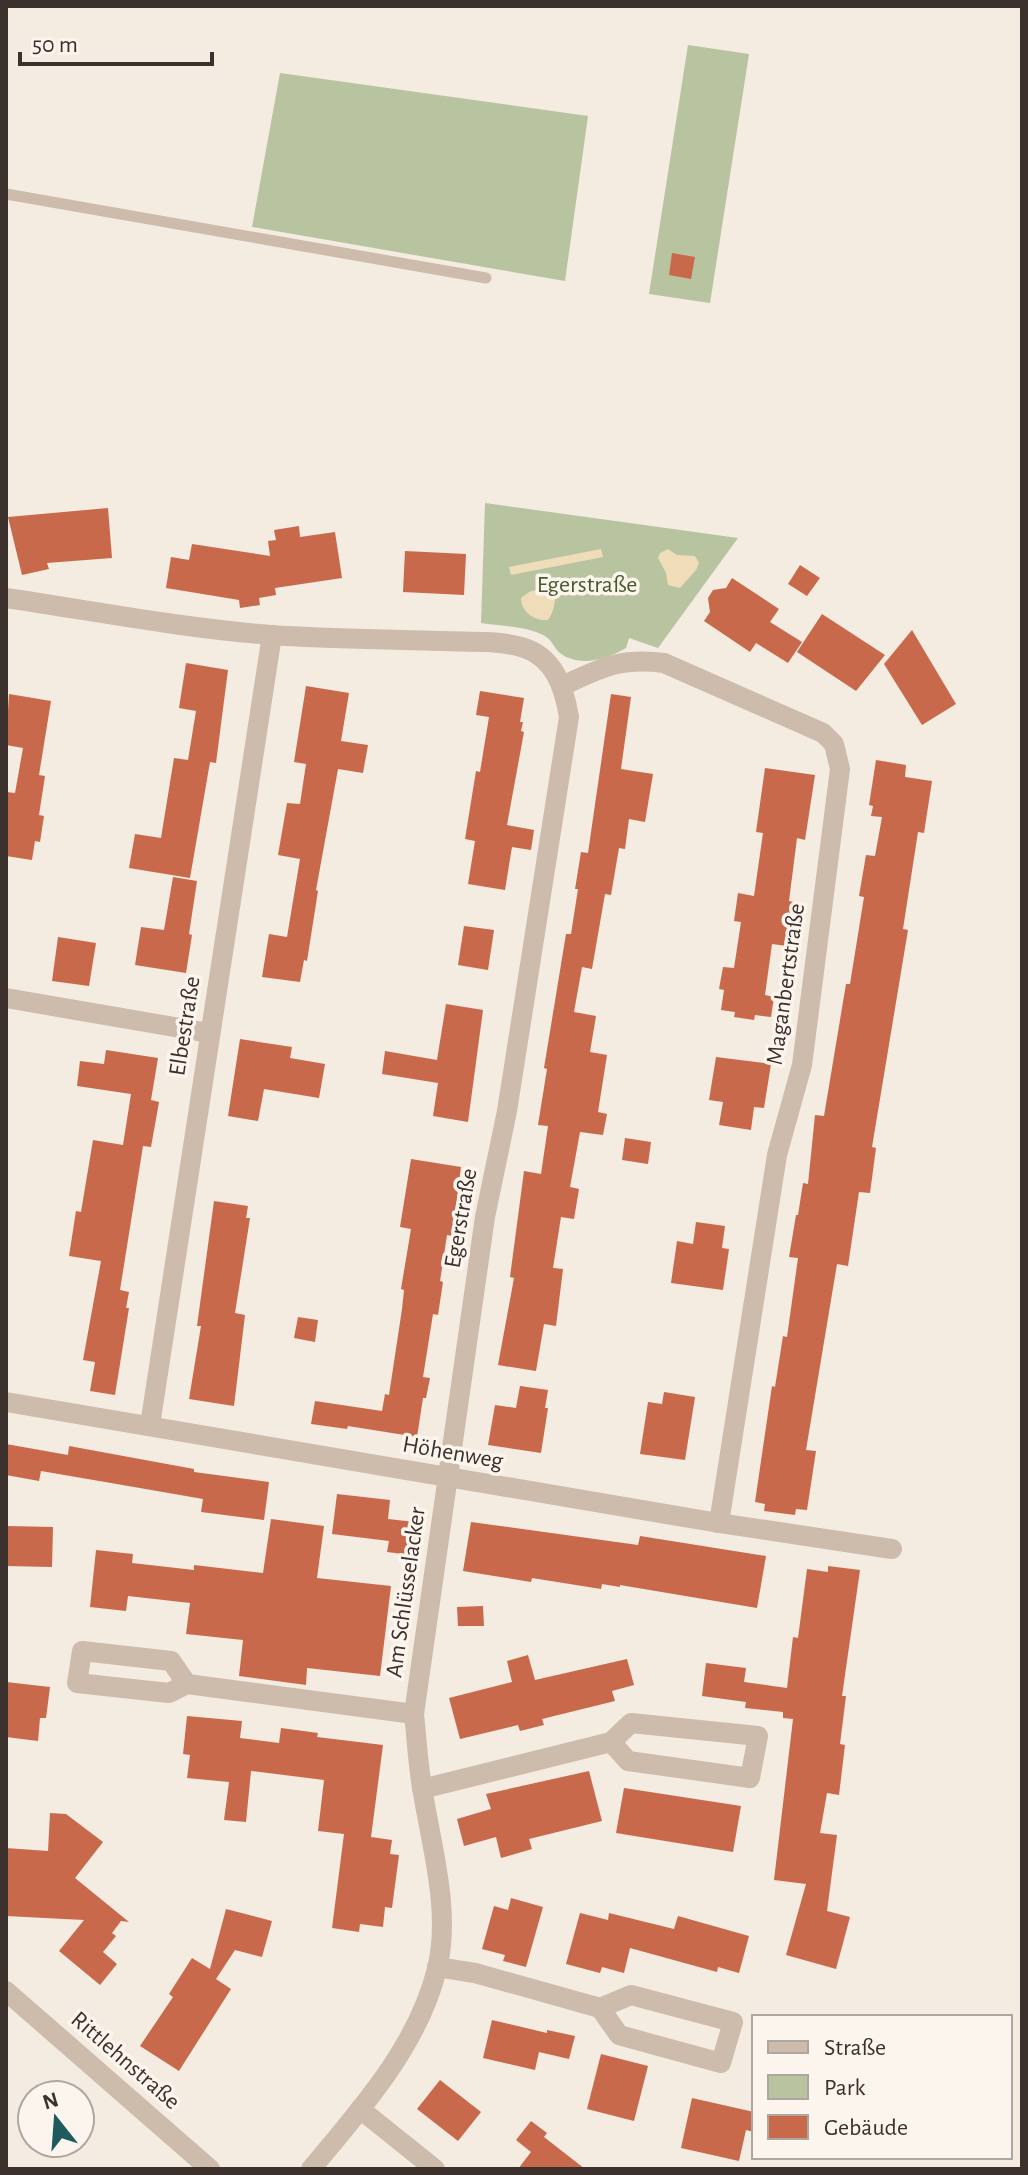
<svg xmlns="http://www.w3.org/2000/svg" width="1028" height="2175" viewBox="0 0 1028 2175" font-family="'Alegreya Sans',sans-serif">
<style>
.green{fill:#b8c4a0}
.sand{fill:#efdcb8}
.building{fill:#c8694b}
.lines{fill:none;stroke-linecap:round;stroke-linejoin:round}
.service{stroke:#cdbbac;stroke-width:11}
.minor{stroke:#cdbbac;stroke-width:20}
.tertiary{stroke:#cdbbac;stroke-width:20}
.labels{text-anchor:middle;stroke-width:7;stroke-linejoin:round;paint-order:stroke}
.park-label{font-size:24px;fill:#4a5a2e;stroke:#fbf5ee}
.street-label{font-size:24px;fill:#3b302b;stroke:#fbf5ee}
</style>
<rect width="100%" height="100%" fill="#f4ebe1"/>
<g class="green">
<polygon points="688,45 749,54 710,303 649,294"/>
<polygon points="280,73 588,116 565,281 252,227"/>
<path d="M485,503L738,538L658,648L629,638L626,648C607,659 580,668 560,653C553,647 552,639 543,635C526,626 500,626 481,623Z"/>
</g>
<g class="sand">
<polygon points="601,549 603,557 511,575 509,567"/>
<polygon points="668,549 677,555 695,556 699,563 696,570 680,588 668,585 666,573 658,558 660,553"/>
<path d="M543,588L553,589C557,599 554,612 548,620C534,621 521,612 521,598L529,592Z"/>
</g>
<g class="building">
<polygon points="672,253 695,257 691,279 669,275"/>
<polygon points="108,508 112,558 47,563 49,569 22,575 8,517"/>
<polygon points="299,526 300,537 335,532 342,578 275,588 276,595 259,598 260,605 240,608 239,600 166,588 171,557 189,560 192,544 270,556 268,541 276,540 274,530"/>
<polygon points="405,551 466,554 464,595 403,592"/>
<polygon points="800,565 820,578 807,596 788,584"/>
<polygon points="732,578 779,609 770,622 802,642 788,663 756,643 750,652 704,621 710,612 708,598 713,590 726,588"/>
<polygon points="822,614 885,655 856,691 797,652"/>
<polygon points="912,630 956,704 922,725 884,664"/>
<polygon points="186,663 228,670 216,763 210,762 190,878 129,868 135,834 161,838 174,758 188,760 196,711 179,708"/>
<polygon points="306,686 349,693 341,741 368,745 363,773 338,769 316,890 318,891 307,961 304,960 300,982 262,977 269,934 287,937 300,859 278,855 287,803 300,804 306,764 294,762"/>
<polygon points="480,691 524,698 520,722 523,722 521,731 524,732 507,825 534,830 531,850 512,847 505,890 468,884 475,841 465,839 476,771 480,772 489,717 476,715"/>
<polygon points="9,694 51,701 39,775 45,776 39,815 44,816 40,842 35,841 32,860 6,856 6,792 15,793 23,748 6,745"/>
<polygon points="611,694 631,697 621,769 653,774 645,822 629,819 625,849 619,848 611,895 605,894 592,969 582,967 574,1012 596,1016 590,1052 607,1055 598,1112 607,1114 603,1135 580,1132 570,1187 579,1189 574,1219 561,1217 553,1268 563,1269 556,1326 544,1324 536,1371 498,1365 514,1278 510,1277 524,1171 541,1174 548,1126 538,1125 547,1069 544,1068 566,934 571,934 578,889 575,889 581,852 588,853"/>
<polygon points="876,760 906,765 905,777 932,781 924,833 918,832 903,929 908,930 872,1147 876,1148 870,1193 859,1192 848,1266 837,1264 806,1450 816,1451 807,1510 796,1509 795,1515 764,1511 765,1504 755,1502 772,1386 775,1387 783,1336 787,1337 798,1258 789,1257 796,1215 798,1215 803,1183 808,1184 815,1115 824,1116 846,984 850,984 864,897 859,896 866,855 875,856 882,817 871,816 873,806 869,805"/>
<polygon points="765,768 815,775 805,840 797,838 789,901 794,902 787,946 772,944 765,995 774,997 771,1017 755,1015 754,1020 734,1017 735,1012 721,1010 724,990 719,989 723,967 734,968 741,922 734,921 738,893 754,896 763,833 756,832"/>
<polygon points="173,877 197,881 189,934 192,935 186,973 135,965 141,927 164,930"/>
<polygon points="464,926 494,930 488,970 458,965"/>
<polygon points="58,937 96,943 89,986 52,981"/>
<polygon points="446,1004 483,1010 468,1122 433,1116 438,1083 382,1074 385,1051 437,1060"/>
<polygon points="240,1039 292,1047 290,1058 325,1064 319,1098 264,1089 258,1121 228,1116"/>
<polygon points="106,1050 158,1058 151,1100 159,1102 151,1147 143,1146 120,1290 129,1292 126,1308 129,1308 115,1395 90,1391 95,1362 83,1360 101,1261 69,1256 76,1211 81,1212 93,1140 123,1145 131,1094 77,1086 80,1061 104,1064"/>
<polygon points="716,1057 771,1064 764,1108 754,1107 751,1130 719,1125 723,1102 709,1100"/>
<polygon points="625,1138 651,1142 648,1164 622,1160"/>
<polygon points="411,1159 461,1167 452,1236 447,1235 440,1281 443,1282 438,1315 433,1314 423,1377 430,1378 426,1398 423,1398 417,1437 348,1426 347,1429 311,1424 315,1401 382,1411 385,1394 389,1395 402,1309 404,1290 401,1289 411,1229 400,1227"/>
<polygon points="214,1201 248,1206 246,1218 250,1218 235,1313 245,1315 234,1406 189,1399 201,1326 197,1326"/>
<polygon points="696,1222 725,1226 722,1248 729,1249 723,1290 671,1283 677,1241 693,1244"/>
<polygon points="298,1317 318,1320 315,1342 294,1338"/>
<polygon points="520,1386 548,1390 545,1408 548,1408 541,1453 488,1445 495,1405 516,1408"/>
<polygon points="664,1392 695,1397 685,1460 640,1454 648,1402 662,1404"/>
<polygon points="6,1444 68,1455 69,1446 194,1469 194,1472 269,1482 264,1520 201,1512 203,1499 111,1483 41,1471 39,1481 6,1475"/>
<polygon points="337,1494 390,1500 388,1519 415,1522 415,1526 422,1526 420,1547 412,1546 411,1555 387,1552 389,1541 332,1534"/>
<polygon points="271,1519 324,1526 317,1578 391,1586 380,1676 307,1668 306,1685 239,1676 243,1640 186,1634 190,1603 128,1596 126,1611 90,1607 96,1550 133,1554 132,1563 194,1570 194,1565 263,1573"/>
<polygon points="471,1522 638,1545 640,1536 766,1556 757,1608 620,1585 620,1587 602,1584 601,1589 532,1578 531,1582 463,1571"/>
<polygon points="6,1526 53,1527 52,1567 6,1566"/>
<polygon points="828,1566 860,1570 842,1696 846,1696 840,1744 845,1745 839,1795 827,1793 820,1833 837,1835 827,1911 850,1917 836,1969 786,1955 806,1884 774,1880 793,1719 783,1718 783,1712 745,1708 746,1702 702,1696 706,1663 746,1668 744,1682 787,1688 793,1637 798,1638 807,1569 828,1572"/>
<polygon points="483,1606 484,1626 458,1626 457,1607"/>
<polygon points="528,1655 535,1680 627,1659 634,1685 612,1691 615,1701 542,1719 544,1725 520,1731 518,1725 460,1739 449,1698 512,1682 507,1661"/>
<polygon points="6,1682 50,1687 46,1718 40,1718 38,1741 6,1737"/>
<polygon points="187,1716 242,1721 240,1738 279,1743 281,1728 318,1733 317,1737 383,1745 371,1837 392,1840 390,1854 399,1855 392,1908 385,1907 383,1927 360,1924 359,1932 332,1928 344,1834 318,1831 324,1780 251,1771 246,1822 224,1820 229,1782 187,1778 190,1755 183,1754"/>
<polygon points="589,1771 602,1821 529,1839 532,1849 501,1858 496,1837 464,1846 457,1819 491,1809 486,1794"/>
<polygon points="624,1788 741,1806 733,1852 616,1833"/>
<polygon points="50,1813 66,1814 103,1842 75,1878 129,1922 121,1921 112,1933 116,1936 103,1952 117,1964 100,1985 59,1951 84,1920 6,1916 6,1848 48,1851"/>
<polygon points="511,1898 543,1907 526,1967 503,1961 505,1955 482,1949 494,1906 508,1910"/>
<polygon points="226,1909 272,1921 262,1957 235,1950 216,1979 231,1989 179,2071 140,2046 173,1997 169,1994 192,1958 210,1969"/>
<polygon points="580,1913 608,1920 609,1913 674,1929 678,1916 749,1936 739,1973 718,1967 717,1972 630,1948 624,1973 602,1967 600,1973 566,1964"/>
<polygon points="492,2020 547,2033 547,2030 575,2036 569,2059 539,2052 535,2070 483,2058"/>
<polygon points="601,2054 648,2066 634,2121 587,2109"/>
<polygon points="440,2080 481,2112 458,2141 417,2109"/>
<polygon points="692,2098 754,2112 754,2132 746,2130 739,2161 681,2148"/>
<polygon points="531,2121 547,2133 544,2137 585,2169 518,2169 531,2152 516,2140"/>
</g>
<g class="lines">
<polyline class="service" points="6,194 486,278"/>
<g class="minor">
<path d="M6,598C94,611 182,628 271,635C328,639 385,639 442,641C467,642 496,640 521,647C554,656 564,687 569,717L507,1111L485,1217L414,1714C417,1741 418,1767 423,1793C432,1849 451,1912 437,1969C418,2046 361,2109 311,2169"/>
<path d="M562,686C601,668 620,657 664,663L823,733L834,744L840,769L802,1065L777,1155L719,1523"/>
<polyline points="6,998 209,1033"/>
<polyline points="6,1402 719,1523 892,1549"/>
<polyline points="150,1425 272,635"/>
<polyline points="187,1684 169,1693 77,1683 82,1651 171,1661 187,1684 414,1714"/>
<polyline points="422,1789 611,1742 631,1723 758,1736 750,1778 628,1761 611,1742"/>
<polyline points="437,1967 475,1973 600,2008 631,1995 733,2022 721,2063 619,2035 600,2008"/>
<polyline points="360,2109 435,2169"/>
</g>
<polyline class="tertiary" points="6,1991 210,2169"/>
</g>
<g class="labels">
<g class="park-label">
<text x="587" y="592">Egerstraße</text>
</g>
<g class="street-label">
<text transform="translate(785 984) rotate(-82)" y="8">Maganbertstraße</text>
<text transform="translate(184 1026) rotate(-81)" y="8">Elbestraße</text>
<text transform="translate(460 1218) rotate(-80)" y="8">Egerstraße</text>
<text transform="translate(453 1452) rotate(10)" y="8">Höhenweg</text>
<text transform="translate(405 1592) rotate(-82)" y="8">Am Schlüsselacker</text>
<text transform="translate(126 2060) rotate(41)" y="8">Rittlehnstraße</text>
</g>
</g>
<rect width="1028" height="2175" fill="none" stroke="#3b302b" stroke-width="16"/>
<rect x="752" y="2015" width="260" height="144" fill="#fbf5ee" stroke="#aea6a0" stroke-width="2"/>
<rect x="768" y="2041" width="40" height="12" fill="#cdbbac" stroke="#aea6a0" stroke-width="2"/>
<text x="824" y="2055" font-size="24" fill="#3b302b">Straße</text>
<rect x="768" y="2075" width="40" height="24" fill="#b8c4a0" stroke="#aea6a0" stroke-width="2"/>
<text x="824" y="2095" font-size="24" fill="#3b302b">Park</text>
<rect x="768" y="2115" width="40" height="24" fill="#c8694b" stroke="#aea6a0" stroke-width="2"/>
<text x="824" y="2135" font-size="24" fill="#3b302b">Gebäude</text>
<g transform="translate(56 2119) rotate(343)"><circle r="38" fill="#fbf5ee" stroke="#aea6a0" stroke-width="2"/>
<path d="M0-6L14 30L0 20L-14 30Z" fill="#1f5a5e"/>
<text y="-12" font-size="22" font-weight="bold" text-anchor="middle" fill="#3b302b">N</text>
</g>
<path d="M20 52v12h192v-12" fill="none" stroke="#3b302b" stroke-width="4"/>
<text x="32" y="52" font-size="24" fill="#3b302b" stroke="#fbf5ee" stroke-width="6" paint-order="stroke">50 m</text>
</svg>
